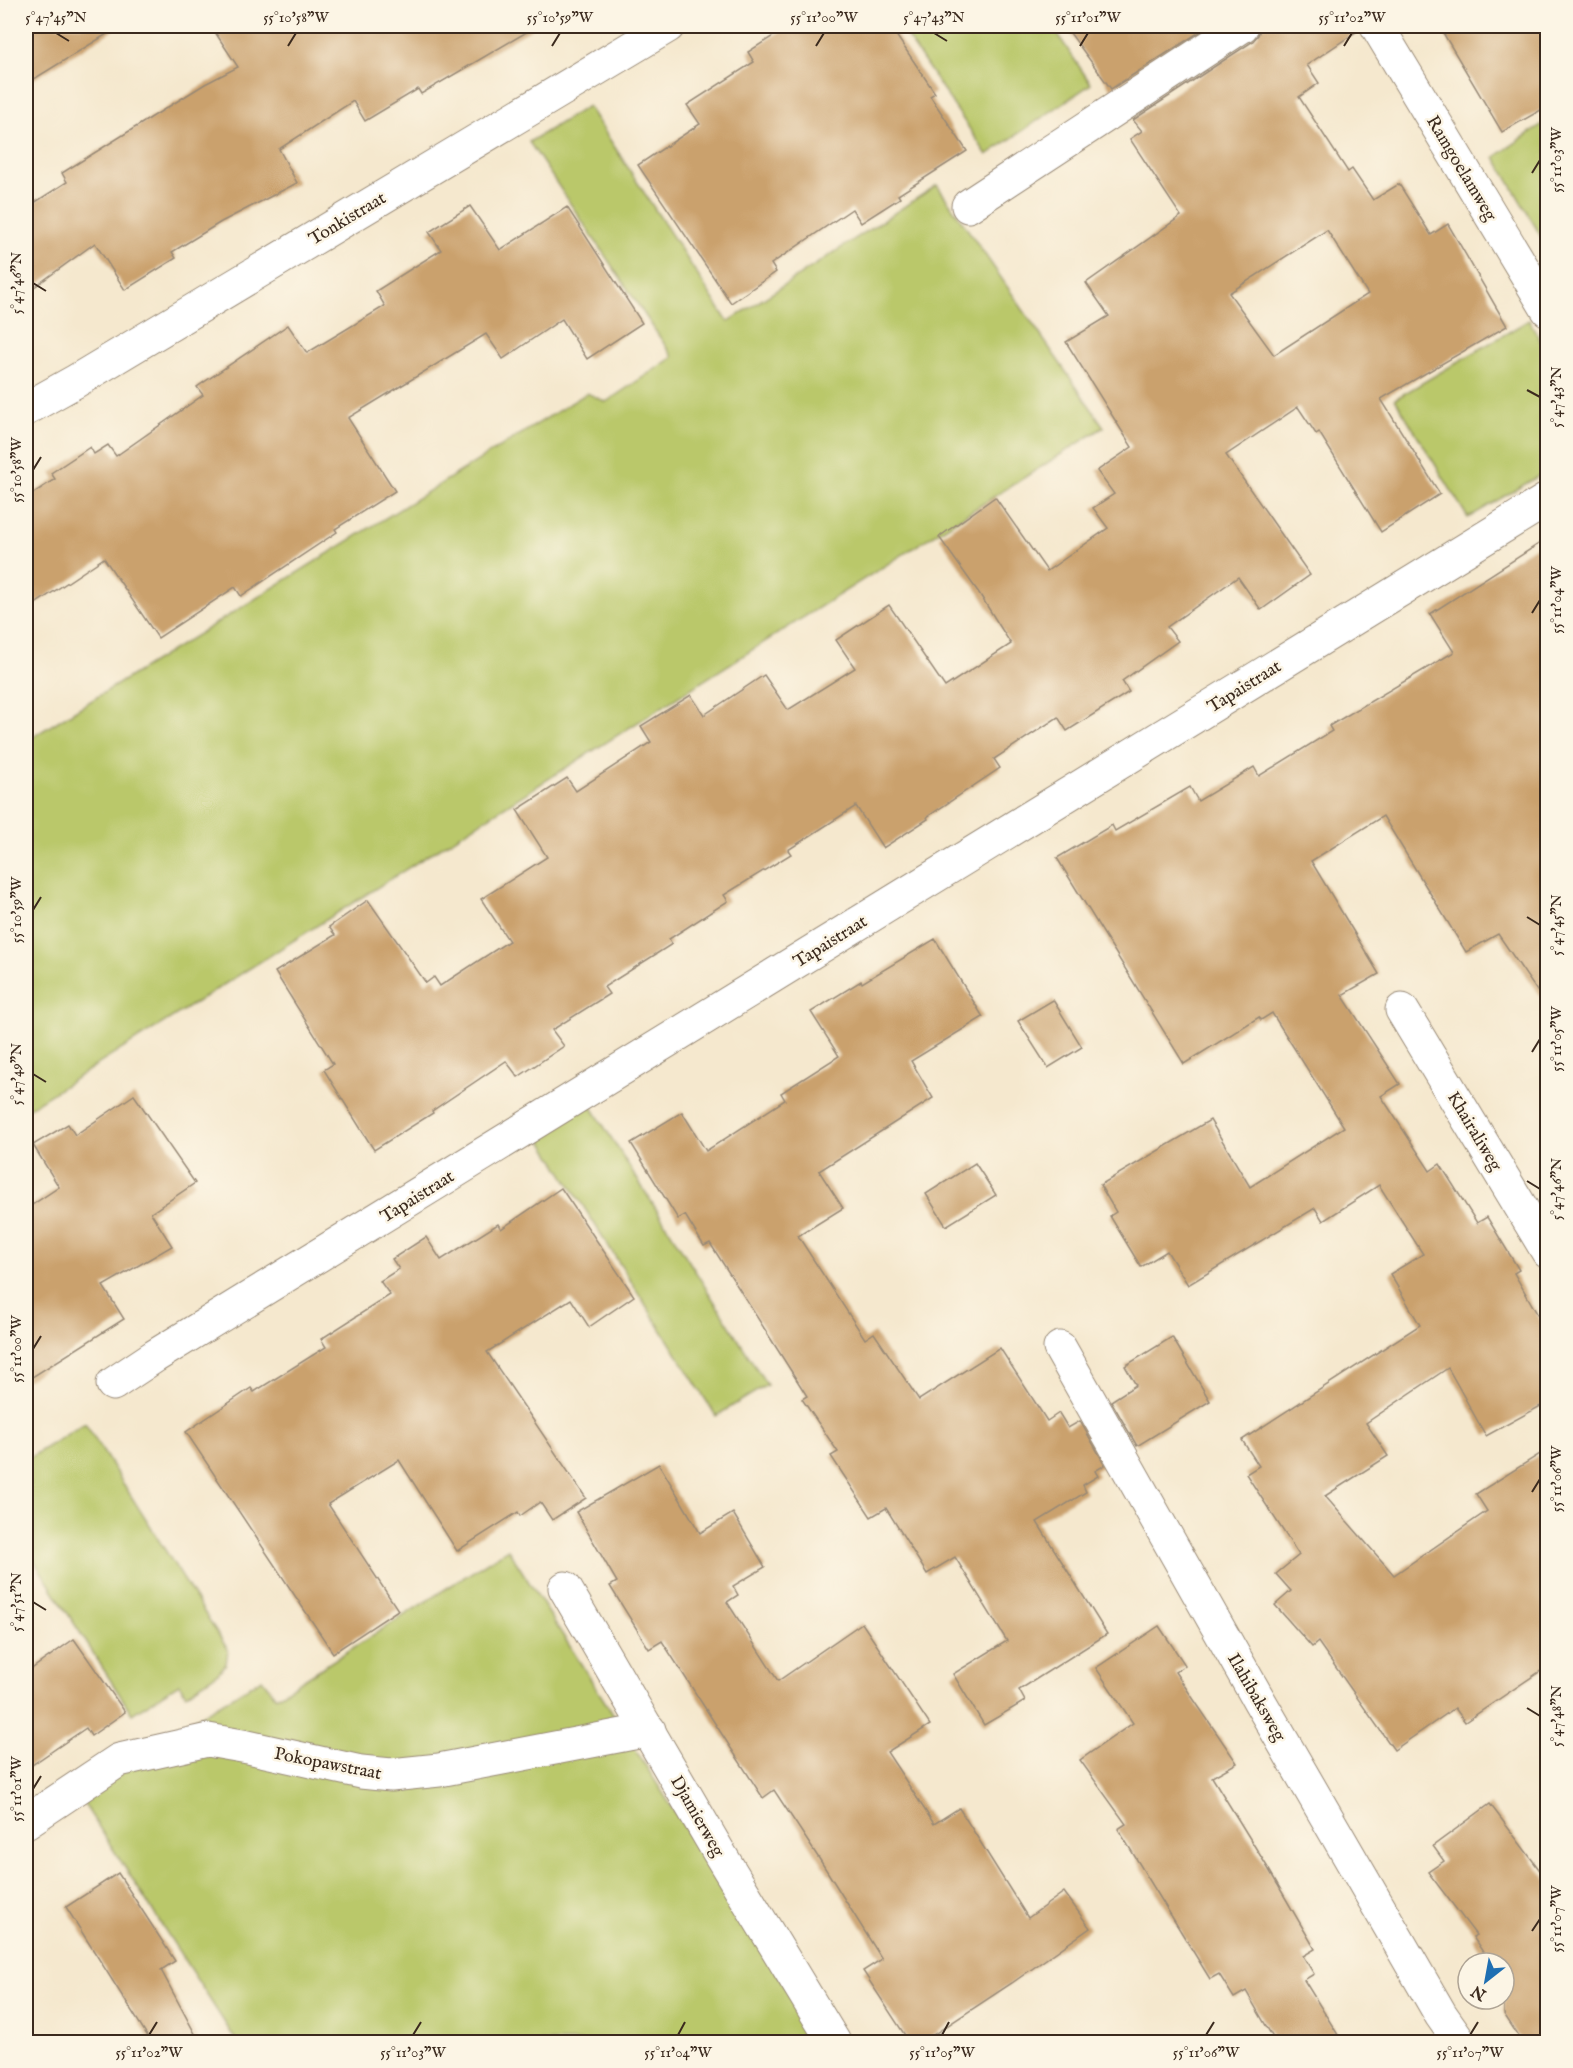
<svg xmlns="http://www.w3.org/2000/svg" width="1573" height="2068" viewBox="0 0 1573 2068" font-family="'IM FELL English',serif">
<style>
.green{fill:#bac86a;stroke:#7a7944;stroke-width:1.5}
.building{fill:#caa16d;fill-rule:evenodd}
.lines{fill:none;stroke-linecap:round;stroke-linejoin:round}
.minor-casing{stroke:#988976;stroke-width:35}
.minor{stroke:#fff;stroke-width:33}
.ticks{fill:none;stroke:#3b2a1e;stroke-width:2}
.labels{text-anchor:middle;stroke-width:5;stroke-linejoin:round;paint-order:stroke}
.street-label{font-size:18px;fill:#3b2a1e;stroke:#fcf5e5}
.neatline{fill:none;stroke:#3b2a1e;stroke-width:2}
.ticks-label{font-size:15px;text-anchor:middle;fill:#3b2a1e}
</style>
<rect width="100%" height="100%" fill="#fcf5e5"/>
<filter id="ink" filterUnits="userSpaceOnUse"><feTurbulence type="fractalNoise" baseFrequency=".0167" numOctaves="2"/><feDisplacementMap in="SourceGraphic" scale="12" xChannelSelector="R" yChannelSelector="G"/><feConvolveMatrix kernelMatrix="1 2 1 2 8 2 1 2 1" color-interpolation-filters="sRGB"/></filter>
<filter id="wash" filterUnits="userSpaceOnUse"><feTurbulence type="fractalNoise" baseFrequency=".008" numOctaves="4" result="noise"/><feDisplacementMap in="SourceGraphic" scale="24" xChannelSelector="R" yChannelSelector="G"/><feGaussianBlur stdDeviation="1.35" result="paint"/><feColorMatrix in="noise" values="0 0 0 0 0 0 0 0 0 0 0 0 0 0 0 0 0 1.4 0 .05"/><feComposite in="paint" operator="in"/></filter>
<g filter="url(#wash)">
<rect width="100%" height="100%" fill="#f5e8ce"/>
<g class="green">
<polygon points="900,26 1052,26 1091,84 987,155"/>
<polygon points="588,106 728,322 937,185 1104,427 26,1110 26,741 587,393 606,402 673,357 529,142"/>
<polygon points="1547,121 1547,247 1495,157"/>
<polygon points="1529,320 1547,352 1547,471 1468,518 1395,399"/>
<polygon points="588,1101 767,1385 716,1416 537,1133"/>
<polygon points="85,1423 228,1650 226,1664 218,1673 186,1694 179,1684 132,1714 26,1548 26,1460"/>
<polygon points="508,1549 821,2042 237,2042 75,1790 262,1679 276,1697"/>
</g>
<g id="blocks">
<g class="building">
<polygon points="26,26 120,26 26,84"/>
<polygon points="211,26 537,26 421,94 418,89 365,121 353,101 279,149 297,183 221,222 172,252 176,258 125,290 95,243 26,293 26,208 67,182 62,173 205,84 238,67"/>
<polygon points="789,26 890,26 935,93 930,96 967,151 898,195 900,198 861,223 852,209 771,264 776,272 731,303 638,165 700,124 687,105 754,62 748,52"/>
<polygon points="1065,26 1209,26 1111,89"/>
<path d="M1261,26H1358L1359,30L1307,65L1319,83L1299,97L1348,172L1352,169L1373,200L1399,184L1431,235L1448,224L1507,326L1381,399L1440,494L1381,532L1319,432L1316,434L1298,407L1226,455L1310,575L1261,610L1238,577L1167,627L1178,641L1122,681L1129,692L1067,731L1058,717L994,759L1000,768L927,817L928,819L883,848L856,806L788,850L791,854L724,895L728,901L669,939L672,944L604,987L609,994L552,1030L564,1046L518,1077L506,1061L432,1111L433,1113L374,1150L324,1070L333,1064L275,972L335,935L329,927L368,900L426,983L434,977L440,986L509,941L481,899L547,857L517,810L567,778L576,791L651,742L641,726L691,695L704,715L764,675L788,710L855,668L836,640L889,605L945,687L1011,644L979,593L939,537L995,497L1047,571L1108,528L1093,508L1114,494L1097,471L1132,447L1066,342L1109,316L1086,283L1181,216L1130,139L1142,131L1133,120L1252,42L1258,35ZM1327,230L1368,294L1274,355L1229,293Z"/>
<polygon points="1439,26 1548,26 1548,106 1502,132"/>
<polygon points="470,206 500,250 567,207 642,323 587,359 562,319 503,359 486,334 348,418 395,491 335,529 337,532 241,596 235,587 158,638 104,558 26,610 26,498 55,479 51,473 90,447 94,454 108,445 116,456 203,395 197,387 288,325 307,353 385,306 376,291 441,250 429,232"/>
<polygon points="1548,538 1548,1007 1498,934 1466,952 1383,816 1311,861 1379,974 1342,995 1400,1084 1381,1096 1430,1171 1440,1164 1477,1223 1487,1217 1519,1270 1514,1273 1548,1333 1548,1402 1486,1436 1448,1368 1366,1423 1388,1456 1325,1496 1394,1575 1487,1511 1476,1494 1548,1449 1548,1666 1465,1722 1455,1708 1394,1750 1318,1642 1312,1647 1275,1605 1291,1591 1276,1574 1299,1555 1246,1474 1259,1466 1242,1440 1420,1325 1390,1274 1423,1254 1379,1185 1323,1221 1315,1208 1188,1285 1167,1251 1141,1267 1110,1216 1116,1212 1100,1185 1210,1120 1250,1187 1344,1127 1272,1013 1261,1020 1259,1017 1184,1064 1057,858 1112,825 1115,831 1190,787 1198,801 1254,767 1259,776 1332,731 1329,726 1454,652 1430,614"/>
<polygon points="935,939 983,1017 911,1061 933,1098 819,1171 843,1208 798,1236 865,1339 874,1333 919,1400 1000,1348 1047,1421 1059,1413 1068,1428 1080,1421 1105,1465 1095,1471 1098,1476 1083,1485 1086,1492 1037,1522 1107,1634 1019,1690 1025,1701 984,1725 953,1674 1007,1641 955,1557 927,1574 886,1508 871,1517 831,1456 838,1452 802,1399 807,1396 710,1243 704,1246 685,1215 678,1219 631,1143 682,1112 706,1151 785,1100 781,1093 839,1056 811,1012 861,981 862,983"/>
<polygon points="1053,1000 1082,1047 1048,1068 1018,1021"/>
<polygon points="134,1095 195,1183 151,1213 172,1246 103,1286 124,1319 26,1381 26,1209 59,1187 33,1145 68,1124 75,1135"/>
<polygon points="975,1163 996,1195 946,1226 926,1194"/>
<polygon points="561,1188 634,1296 589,1327 571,1299 487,1352 586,1498 552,1520 540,1502 520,1516 518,1512 457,1551 399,1460 328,1504 398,1610 333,1653 186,1432 251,1388 254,1392 326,1347 321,1339 390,1295 380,1281 399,1269 392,1259 426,1237 441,1260 498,1224 501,1229"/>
<polygon points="1172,1337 1210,1401 1137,1446 1111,1401 1136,1385 1125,1366"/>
<polygon points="659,1464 700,1533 733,1513 765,1567 733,1586 738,1595 727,1602 778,1681 862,1623 930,1725 887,1752 934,1824 959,1808 1028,1918 1064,1892 1090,1928 1012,1983 921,2043 910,2043 863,1971 882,1959 820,1860 774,1790 763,1798 662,1641 649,1649 610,1586 617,1582 576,1512"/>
<polygon points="1159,1626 1185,1665 1175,1672 1237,1763 1212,1777 1268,1868 1315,1949 1303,1956 1314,1974 1304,1980 1343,2043 1276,2043 1246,1991 1234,1998 1219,1974 1210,1979 1118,1829 1126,1824 1080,1760 1133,1723 1096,1668"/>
<polygon points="74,1639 125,1712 91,1736 86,1728 26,1769 26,1673"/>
<polygon points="1490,1804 1548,1881 1548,2043 1523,2043 1504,2014 1504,1963 1490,1963 1473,1937 1476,1935 1428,1872 1444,1861 1433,1846"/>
<polygon points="118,1873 175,1961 161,1970 200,2043 152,2043 66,1907"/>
</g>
</g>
</g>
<g filter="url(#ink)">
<use href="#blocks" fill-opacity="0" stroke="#988976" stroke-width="1.5"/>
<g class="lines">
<g class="minor-casing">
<g id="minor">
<polyline points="1377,26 1548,310"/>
<polyline points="968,206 1242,26"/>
<polyline points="26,409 76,381 668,26"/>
<polyline points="1402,1010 1548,1252"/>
<polyline points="1060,1348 1260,1702 1441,2015 1460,2042"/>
<polyline points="113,1384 155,1356 1548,499"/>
<polyline points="565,1588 721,1856 834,2042"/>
<polyline points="26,1822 119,1760 208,1740 248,1747 361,1772 391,1775 439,1770 649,1730"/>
</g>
</g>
<use href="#minor" class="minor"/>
</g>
</g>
<path class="ticks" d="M56,33L69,41M934,33L947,41M288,46L296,33M552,46L560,33M816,46L824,33M1080,46L1088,33M1344,46L1352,33M1532,173L1540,160M33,283L46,291M1527,390L1540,397M33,470L41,457M1532,613L1540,600M33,910L41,897M1527,917L1540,925M1532,1052L1540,1039M33,1074L46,1082M1527,1181L1540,1189M33,1349L41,1336M1532,1492L1540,1479M33,1602L46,1610M1527,1708L1540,1716M33,1789L41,1776M1532,1931L1540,1919M149,2035L157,2022M413,2035L421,2022M678,2035L685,2022M942,2035L949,2022M1206,2035L1214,2022M1470,2035L1478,2022"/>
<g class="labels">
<g class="street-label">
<text transform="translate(1462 168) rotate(59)" y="6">Ramgoelamweg</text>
<text transform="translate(347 218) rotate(-31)" y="6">Tonkistraat</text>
<text transform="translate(1244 686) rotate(-32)" y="6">Tapaistraat</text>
<text transform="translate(830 941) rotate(-32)" y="6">Tapaistraat</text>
<text transform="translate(1475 1131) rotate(59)" y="6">Khairaliweg</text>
<text transform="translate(417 1196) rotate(-32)" y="6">Tapaistraat</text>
<text transform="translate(1257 1697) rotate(60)" y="6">Ilahibaksweg</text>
<text transform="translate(328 1763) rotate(11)" y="6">Pokopawstraat</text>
<text transform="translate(698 1816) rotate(60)" y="6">Djamierweg</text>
</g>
</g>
<rect width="1573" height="2068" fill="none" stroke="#fcf5e5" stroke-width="66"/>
<g transform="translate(1486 1981) rotate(211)"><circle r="28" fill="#fcf5e5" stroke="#afa495" stroke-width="1.5"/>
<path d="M0-4.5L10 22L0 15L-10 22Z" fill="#1f6fb2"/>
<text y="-9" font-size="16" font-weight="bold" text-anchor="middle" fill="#3b2a1e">N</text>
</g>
<rect x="33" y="33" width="1507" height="2002" class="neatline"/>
<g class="ticks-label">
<text x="56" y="22">5°47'45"N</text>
<text x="296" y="22">55°10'58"W</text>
<text x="560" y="22">55°10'59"W</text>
<text x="824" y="22">55°11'00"W</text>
<text x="934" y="22">5°47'43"N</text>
<text x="1088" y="22">55°11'01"W</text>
<text x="1352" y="22">55°11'02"W</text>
<text transform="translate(1556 160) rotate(-90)" y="5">55°11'03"W</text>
<text transform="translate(16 283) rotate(-90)" y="5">5°47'46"N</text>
<text transform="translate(1556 397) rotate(-90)" y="5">5°47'43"N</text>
<text transform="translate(16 470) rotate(-90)" y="5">55°10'58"W</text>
<text transform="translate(1556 600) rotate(-90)" y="5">55°11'04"W</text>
<text transform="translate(16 910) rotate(-90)" y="5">55°10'59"W</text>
<text transform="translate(1556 925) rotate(-90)" y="5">5°47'45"N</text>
<text transform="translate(1556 1039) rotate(-90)" y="5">55°11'05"W</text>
<text transform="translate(16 1074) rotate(-90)" y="5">5°47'49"N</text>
<text transform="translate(1556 1189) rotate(-90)" y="5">5°47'46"N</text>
<text transform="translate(16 1349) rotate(-90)" y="5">55°11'00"W</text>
<text transform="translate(1556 1479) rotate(-90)" y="5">55°11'06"W</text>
<text transform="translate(16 1602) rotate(-90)" y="5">5°47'51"N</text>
<text transform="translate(1556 1716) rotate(-90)" y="5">5°47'48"N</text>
<text transform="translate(16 1789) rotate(-90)" y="5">55°11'01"W</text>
<text transform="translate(1556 1919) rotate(-90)" y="5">55°11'07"W</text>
<text x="149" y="2057">55°11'02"W</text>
<text x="413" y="2057">55°11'03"W</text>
<text x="678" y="2057">55°11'04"W</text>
<text x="942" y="2057">55°11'05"W</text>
<text x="1206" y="2057">55°11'06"W</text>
<text x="1470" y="2057">55°11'07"W</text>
</g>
</svg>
